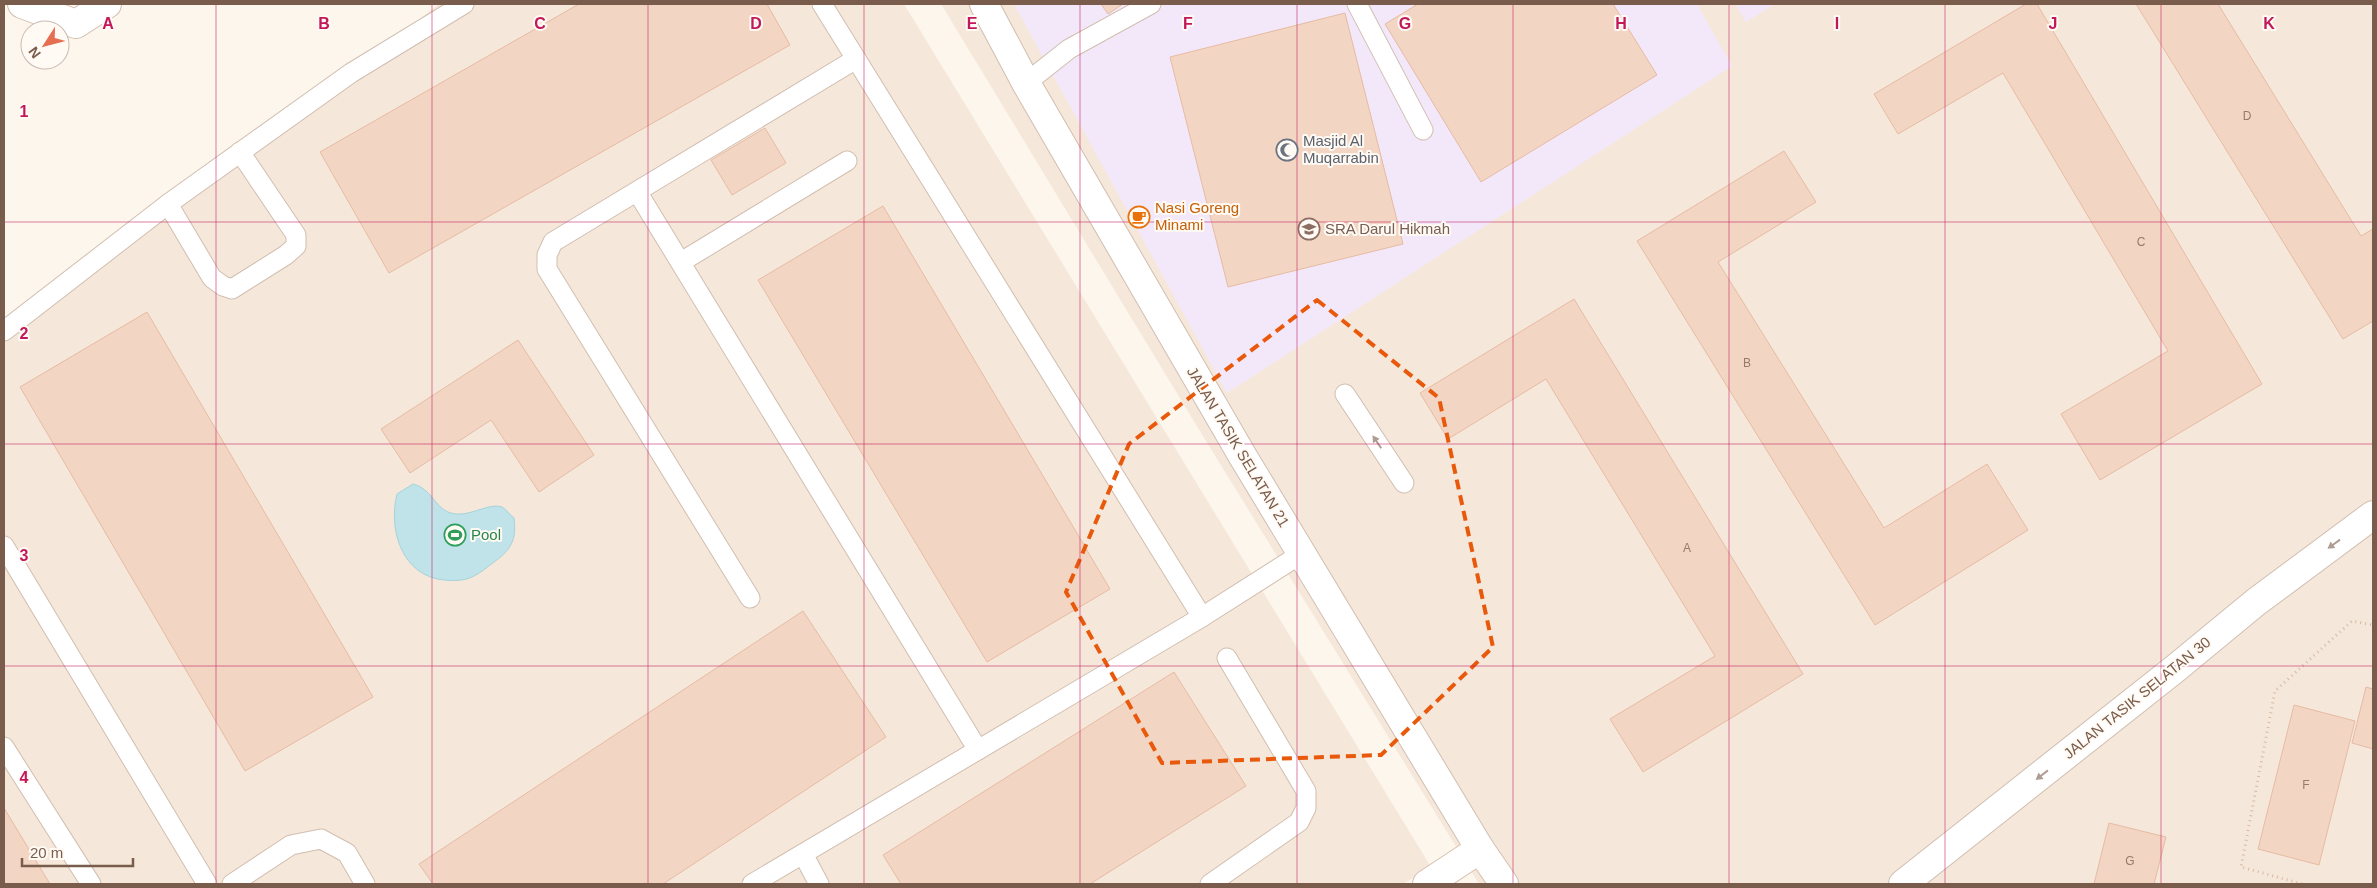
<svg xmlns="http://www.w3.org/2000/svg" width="2377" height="888" viewBox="0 0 2377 888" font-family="Helvetica,sans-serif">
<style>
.residential{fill:#f5e8da}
.education{fill:#f3e8fa}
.water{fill:#bfe3e8;stroke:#a5d3da}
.building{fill:#f3d5c3;stroke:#e6bba3}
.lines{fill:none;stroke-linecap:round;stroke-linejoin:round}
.lane-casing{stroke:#d1beb0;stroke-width:21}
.street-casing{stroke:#d1beb0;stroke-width:30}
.secondary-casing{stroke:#d6c0b0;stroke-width:30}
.path{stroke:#d9b8a5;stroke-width:3;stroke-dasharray:1 4;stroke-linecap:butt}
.lane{stroke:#fff;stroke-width:19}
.street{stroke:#fff;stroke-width:28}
.secondary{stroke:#fff;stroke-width:28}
.oneway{fill:#af9d94}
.marked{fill:none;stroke:#e8590c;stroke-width:4;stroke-dasharray:10 6;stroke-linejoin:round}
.grid{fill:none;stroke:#c2185b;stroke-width:1;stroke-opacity:0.55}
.labels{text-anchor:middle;stroke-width:4;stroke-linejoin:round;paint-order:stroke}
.number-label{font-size:12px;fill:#987a6a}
.worship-label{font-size:15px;fill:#5b616d;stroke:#fffaf3;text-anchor:start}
.food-label{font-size:15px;fill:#c56008;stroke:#fffaf3;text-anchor:start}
.education-label{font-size:15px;fill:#785e54;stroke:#fffaf3;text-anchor:start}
.street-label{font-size:15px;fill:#7a5c4d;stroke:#fffaf3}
.leisure-label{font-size:15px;fill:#27864d;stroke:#fffaf3;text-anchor:start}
.grid-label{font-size:16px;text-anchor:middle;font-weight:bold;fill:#c2185b;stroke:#fffaf3;stroke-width:4;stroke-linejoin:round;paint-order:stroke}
</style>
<rect width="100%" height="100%" fill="#fdf6ec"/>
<g class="residential">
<polygon points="439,4 904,4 1431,867 1403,884 4,884 4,336"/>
<polygon points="941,4 2373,4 2373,884 1479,884 1198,428"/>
</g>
<g class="education">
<polygon points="1014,4 1697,4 1732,66 1227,393"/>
<polygon points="1735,4 1775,4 1746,22"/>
</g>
<path class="water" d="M413,484C432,489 434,506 448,512C467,520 487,502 502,507C506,509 510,515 514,518C517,542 510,551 490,565C485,569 480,573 474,576C465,581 454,581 444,580C402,576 388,530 397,494Z"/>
<g class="building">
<polygon points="579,4 767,4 790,45 389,273 320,152"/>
<polygon points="1101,4 1123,4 1108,14"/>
<polygon points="1418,4 1613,4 1657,75 1481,182 1385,24"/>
<polygon points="2026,4 2037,4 2262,384 2100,480 2061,414 2168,351 2003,73 1898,134 1874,94"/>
<polygon points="2136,4 2218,4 2361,236 2373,229 2373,321 2343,339"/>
<polygon points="1345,13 1403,244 1228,287 1170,57"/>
<polygon points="765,128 786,163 732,195 711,160"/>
<polygon points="1784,151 1816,202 1718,262 1884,528 1987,464 2028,530 1875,625 1637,241"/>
<polygon points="883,206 1110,589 987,662 758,280"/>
<polygon points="1574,299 1803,674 1643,772 1610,719 1715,656 1546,379 1448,439 1420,393"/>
<polygon points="147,312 373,697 245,771 20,387"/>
<polygon points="518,340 594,455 539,492 491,420 410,473 381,429"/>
<polygon points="803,611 886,737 663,884 433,884 419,864"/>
<polygon points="1174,672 1246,786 1090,884 901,884 883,855"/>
<polygon points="2366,687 2373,689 2373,749 2352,743"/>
<polygon points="2294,705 2355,721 2319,865 2258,849"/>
<polygon points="4,808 50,884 4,884"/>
<polygon points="2109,823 2166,837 2154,884 2094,884"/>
</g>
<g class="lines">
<g class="lane-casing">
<g id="lane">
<polyline points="822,4 1202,617"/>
<polyline points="1357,4 1423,130"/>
<polyline points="1026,83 1069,49 1151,4"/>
<polyline points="638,193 978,750"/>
<polyline points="168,204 212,278 223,286 232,289 286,255 296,246 296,235 240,152"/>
<polyline points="681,262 847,161"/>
<polyline points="4,331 168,204 351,73 464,4"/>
<polyline points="1345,394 1404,483"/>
<polyline points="4,546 207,884"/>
<polyline points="750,598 547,269 547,255 553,242 856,59"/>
<polyline points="4,747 91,884"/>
<polyline points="803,854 819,884"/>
<polyline points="232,884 291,845 321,839 347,853 365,884"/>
<polyline points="752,884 1202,617 1301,554"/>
<polyline points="1210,884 1299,822 1306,808 1306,791 1227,658"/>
</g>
</g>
<g class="street-casing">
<g id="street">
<polyline points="22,4 76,24 107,4"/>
<polyline points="984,4 1026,83 1242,455 1480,849"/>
<polyline points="1903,884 2176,668 2256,602 2373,515"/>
</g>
</g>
<g class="secondary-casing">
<polyline id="secondary" points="1427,884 1480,849 1504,884"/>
</g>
<polyline class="path" points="2302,884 2241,867 2275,691 2352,621 2373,625"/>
<use href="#lane" class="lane"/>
<use href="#street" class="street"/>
<use href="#secondary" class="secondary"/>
</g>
<defs><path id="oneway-solid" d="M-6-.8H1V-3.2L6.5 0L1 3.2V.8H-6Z" transform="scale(1.25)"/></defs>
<g class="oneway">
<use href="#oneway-solid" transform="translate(1377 442) rotate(-124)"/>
<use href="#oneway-solid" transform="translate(2334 544) rotate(144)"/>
<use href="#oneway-solid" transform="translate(2042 775) rotate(142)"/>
</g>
<path class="marked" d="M1317,300L1439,398L1493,647L1381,755L1162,763L1066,592L1129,444Z"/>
<path class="grid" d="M216,4V884M432,4V884M648,4V884M864,4V884M1080,4V884M1297,4V884M1513,4V884M1729,4V884M1945,4V884M2161,4V884M4,222H2373M4,444H2373M4,666H2373"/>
<defs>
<g id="mosque-ring" transform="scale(1.125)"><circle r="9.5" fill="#fffaf3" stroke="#6b7280" stroke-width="1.5"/><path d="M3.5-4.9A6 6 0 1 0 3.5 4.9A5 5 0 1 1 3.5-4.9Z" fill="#6b7280"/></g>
<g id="cafe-ring" transform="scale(1.125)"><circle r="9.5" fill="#fffaf3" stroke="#e8710a" stroke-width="1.5"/><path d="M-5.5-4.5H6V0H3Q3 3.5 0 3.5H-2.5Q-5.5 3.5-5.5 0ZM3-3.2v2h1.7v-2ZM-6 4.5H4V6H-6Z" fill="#e8710a"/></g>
<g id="school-ring" transform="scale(1.125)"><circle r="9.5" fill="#fffaf3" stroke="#8d6e63" stroke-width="1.5"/><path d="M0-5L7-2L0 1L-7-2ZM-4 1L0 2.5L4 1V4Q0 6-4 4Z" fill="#8d6e63"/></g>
<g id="stadium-ring" transform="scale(1.125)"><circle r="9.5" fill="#fffaf3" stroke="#2e9e5b" stroke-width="1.5"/><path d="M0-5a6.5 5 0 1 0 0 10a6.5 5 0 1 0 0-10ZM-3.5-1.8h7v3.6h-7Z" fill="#2e9e5b"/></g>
</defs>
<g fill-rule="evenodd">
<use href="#mosque-ring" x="1287" y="150"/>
<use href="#cafe-ring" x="1139" y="217"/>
<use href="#school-ring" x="1309" y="229"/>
<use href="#stadium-ring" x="455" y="535"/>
</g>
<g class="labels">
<g class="number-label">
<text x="2247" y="120">D</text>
<text x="2141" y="246">C</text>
<text x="1747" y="367">B</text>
<text x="1687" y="552">A</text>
<text x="2306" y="789">F</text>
<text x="2130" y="865">G</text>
</g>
<g class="worship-label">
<text x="1303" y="146">Masjid Al<tspan x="1303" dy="17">Muqarrabin</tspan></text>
</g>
<g class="food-label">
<text x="1155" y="213">Nasi Goreng<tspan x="1155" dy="17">Minami</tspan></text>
</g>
<g class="education-label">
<text x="1325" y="234">SRA Darul Hikmah</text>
</g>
<g class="street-label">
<text transform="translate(1238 447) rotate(59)" y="5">JALAN TASIK SELATAN 21</text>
<text transform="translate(2137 698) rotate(-39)" y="5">JALAN TASIK SELATAN 30</text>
</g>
<g class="leisure-label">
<text x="471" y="540">Pool</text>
</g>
</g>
<g class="grid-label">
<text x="108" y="29">A</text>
<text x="324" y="29">B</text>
<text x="540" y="29">C</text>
<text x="756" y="29">D</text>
<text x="972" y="29">E</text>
<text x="1188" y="29">F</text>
<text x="1405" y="29">G</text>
<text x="1621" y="29">H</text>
<text x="1837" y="29">I</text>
<text x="2053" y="29">J</text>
<text x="2269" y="29">K</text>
<text x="24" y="117">1</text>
<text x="24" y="339">2</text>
<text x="24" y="561">3</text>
<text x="24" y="783">4</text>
</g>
<rect width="2377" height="888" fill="none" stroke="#7a5c4d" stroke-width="10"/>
<g transform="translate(45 45) rotate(234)"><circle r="24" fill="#fffaf3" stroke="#cabbb1"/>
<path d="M0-4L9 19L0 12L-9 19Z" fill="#e76f51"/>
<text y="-8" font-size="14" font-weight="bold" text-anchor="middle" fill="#7a5c4d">N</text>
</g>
<path d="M22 858v8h111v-8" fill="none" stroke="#7a5c4d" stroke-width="2.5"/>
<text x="30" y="858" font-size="15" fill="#7a5c4d" stroke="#fffaf3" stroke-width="4" paint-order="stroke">20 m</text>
</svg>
